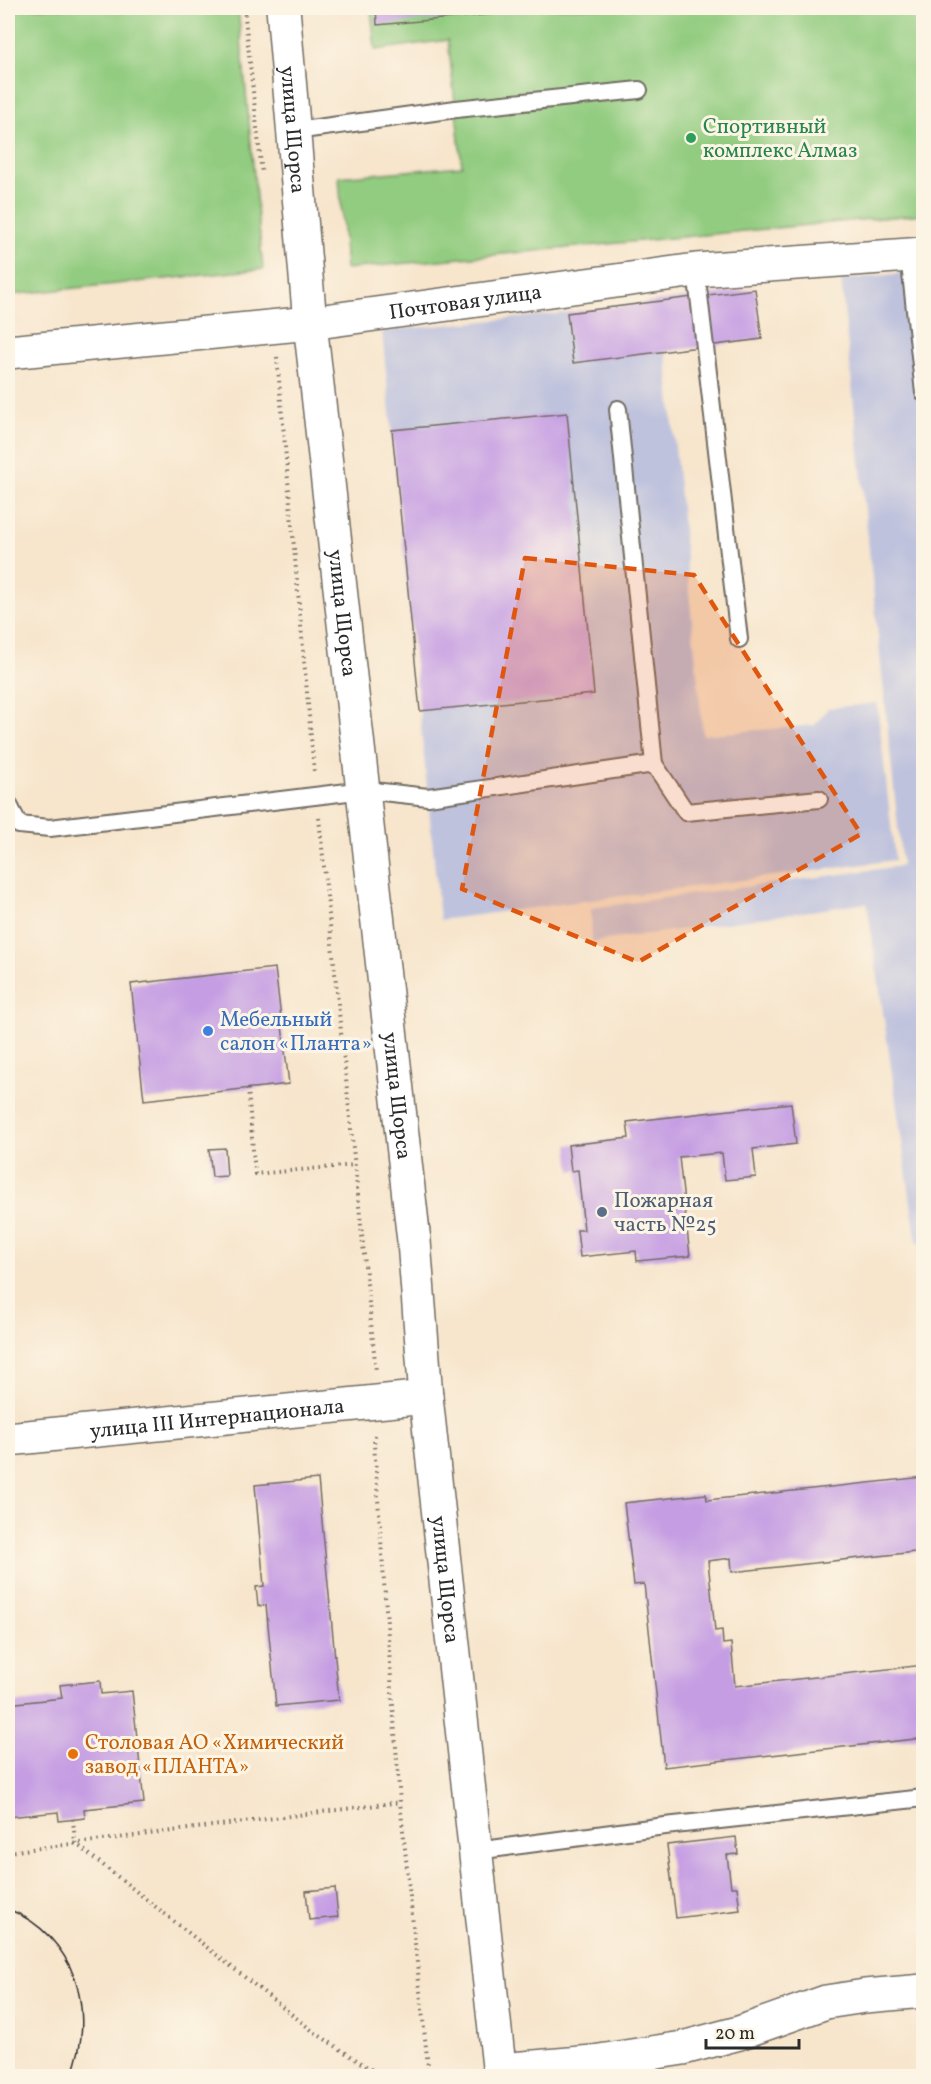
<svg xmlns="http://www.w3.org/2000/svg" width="931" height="2084" viewBox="0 0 931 2084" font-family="Vollkorn,serif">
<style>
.industrial{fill:#bfc2dd}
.green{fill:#92cc80;stroke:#5e7c56;stroke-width:1.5}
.building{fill:#c59de3}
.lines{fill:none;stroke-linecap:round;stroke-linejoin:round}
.lane-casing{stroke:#726c63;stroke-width:20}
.street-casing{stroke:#726c63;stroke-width:36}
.path{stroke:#726c63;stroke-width:4;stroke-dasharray:1.5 4.5;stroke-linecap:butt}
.lane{stroke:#fff;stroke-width:16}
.street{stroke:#fff;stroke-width:33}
.tram{stroke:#2b2b2b;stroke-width:1.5}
.marked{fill:#df570e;fill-opacity:0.2;stroke:#df570e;stroke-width:4.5;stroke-dasharray:12 8;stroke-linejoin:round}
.leisure-dot{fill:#2e9e5b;stroke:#fcf5e5;stroke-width:2}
.shop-dot{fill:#3f7fe0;stroke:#fcf5e5;stroke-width:2}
.service-dot{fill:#5c6f8a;stroke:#fcf5e5;stroke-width:2}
.food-dot{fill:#e8710a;stroke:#fcf5e5;stroke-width:2}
.labels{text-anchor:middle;stroke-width:6;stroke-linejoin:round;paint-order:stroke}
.leisure-label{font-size:21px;fill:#27864d;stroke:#fcf5e5;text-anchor:start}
.street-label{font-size:21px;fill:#2b2b2b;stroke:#fcf5e5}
.shop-label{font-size:21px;fill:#366cbe;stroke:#fcf5e5;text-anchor:start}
.service-label{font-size:21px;fill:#4e5e75;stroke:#fcf5e5;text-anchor:start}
.food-label{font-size:21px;fill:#c56008;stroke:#fcf5e5;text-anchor:start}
</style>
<rect width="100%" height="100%" fill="#fcf5e5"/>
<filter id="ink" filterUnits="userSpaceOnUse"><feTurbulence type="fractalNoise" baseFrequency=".0167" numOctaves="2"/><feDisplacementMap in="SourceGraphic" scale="12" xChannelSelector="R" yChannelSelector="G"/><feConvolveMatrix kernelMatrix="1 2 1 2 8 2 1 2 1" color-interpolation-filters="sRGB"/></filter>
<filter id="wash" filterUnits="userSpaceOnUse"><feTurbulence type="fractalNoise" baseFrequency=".008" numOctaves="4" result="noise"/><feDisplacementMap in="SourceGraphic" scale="24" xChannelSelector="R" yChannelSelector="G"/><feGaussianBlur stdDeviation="1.35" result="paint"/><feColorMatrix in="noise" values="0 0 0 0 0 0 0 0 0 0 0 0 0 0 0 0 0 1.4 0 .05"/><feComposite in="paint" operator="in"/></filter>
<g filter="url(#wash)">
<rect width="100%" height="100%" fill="#f7e5cc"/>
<g class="industrial">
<polygon points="923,271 923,1243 917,1244 867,903 592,942 591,908 902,866 841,280"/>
<polygon points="661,301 703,735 815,725 828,708 877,703 895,860 440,920 382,331 567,313"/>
</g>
<g class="green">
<polygon points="8,8 238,8 263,269 8,295"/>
<polygon points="371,8 923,8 923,214 346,269 339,177 462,166 448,40 375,50"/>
</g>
<g id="blocks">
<g class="building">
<polygon points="376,8 527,8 527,11 377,25"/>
<polygon points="755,289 762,339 573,363 567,313"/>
<polygon points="567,413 594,694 420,711 392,430"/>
<polygon points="275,968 289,1084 144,1100 131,984"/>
<polygon points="791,1103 796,1144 753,1149 756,1177 725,1180 722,1153 679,1157 690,1256 637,1261 636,1251 580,1257 577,1230 584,1230 578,1170 571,1171 568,1145 629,1138 627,1122"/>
<polygon points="225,1148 227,1176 212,1177 209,1149"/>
<polygon points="924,1477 924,1551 732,1572 731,1558 708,1561 715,1631 722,1630 723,1644 731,1643 735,1686 924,1665 924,1738 664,1767 644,1584 634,1585 624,1503 706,1494 707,1500"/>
<polygon points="318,1479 339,1700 276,1706 266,1605 258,1606 256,1587 264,1586 255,1485"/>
<polygon points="100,1681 101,1694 132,1691 144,1803 84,1809 85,1818 59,1821 58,1812 8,1817 8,1704 62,1698 60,1685"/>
<polygon points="736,1837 738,1854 727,1855 731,1887 737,1887 740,1910 676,1918 667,1845"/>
<polygon points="335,1888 338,1917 309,1920 306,1891"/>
</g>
</g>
</g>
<g filter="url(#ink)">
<use href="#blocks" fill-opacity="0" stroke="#726c63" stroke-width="1.5"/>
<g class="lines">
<g class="lane-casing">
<g id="lane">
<polyline points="295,131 456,109 639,90"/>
<polyline points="909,255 924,393"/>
<polyline points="696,270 739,639"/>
<polyline points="654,764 686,812 819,799"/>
<polyline points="8,803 19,825 50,828 364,790 428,797 654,764 618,409"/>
<polyline points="476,1851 665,1826 924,1798"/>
</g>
</g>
<g class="street-casing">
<g id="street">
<path id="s1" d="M283,8L310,323L414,1241L426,1397L500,2076"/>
<path id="s2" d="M8,352L310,323L696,270L924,254"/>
<path id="s3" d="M8,1439L426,1397"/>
<polyline points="499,2070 593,2062 683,2048 739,2033 826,2002 865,1996 924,1991"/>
</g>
</g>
<g class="path">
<polyline points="244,8 262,174"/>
<polyline points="277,357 314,771"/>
<polyline points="319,818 376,1371"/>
<polyline points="248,1089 255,1174 355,1165"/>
<polyline points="375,1435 374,1444 400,1802 429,2076"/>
<polyline points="73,1819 75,1843 314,2032 372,2070 377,2076"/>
<polyline points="8,1852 400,1802"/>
</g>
<use href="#lane" class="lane"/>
<use href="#street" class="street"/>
<path class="tram" d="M8,1909C76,1936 97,2012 71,2076"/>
</g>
</g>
<path class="marked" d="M525,558L694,575L861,834L638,962L462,889Z"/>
<circle class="leisure-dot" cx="691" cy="138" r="6"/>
<circle class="shop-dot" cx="208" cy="1031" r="6"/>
<circle class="service-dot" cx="602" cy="1212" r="6"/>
<circle class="food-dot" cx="73" cy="1754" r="6"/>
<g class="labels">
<g class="leisure-label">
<text x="703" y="133">Спортивный<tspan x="703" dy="24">комплекс Алмаз</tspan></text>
</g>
<g class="street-label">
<text dy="7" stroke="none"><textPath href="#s1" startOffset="122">улица Щорса</textPath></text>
<text dy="7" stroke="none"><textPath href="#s2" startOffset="460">Почтовая улица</textPath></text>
<text dy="7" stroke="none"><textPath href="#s1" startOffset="608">улица Щорса</textPath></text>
<text dy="7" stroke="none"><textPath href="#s1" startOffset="1094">улица Щорса</textPath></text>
<text dy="7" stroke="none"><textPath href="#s3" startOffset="210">улица III Интернационала</textPath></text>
<text dy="7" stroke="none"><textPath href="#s1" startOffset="1580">улица Щорса</textPath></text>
</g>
<g class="shop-label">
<text x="220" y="1026">Мебельный<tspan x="220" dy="24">салон «Планта»</tspan></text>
</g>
<g class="service-label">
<text x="614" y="1207">Пожарная<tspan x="614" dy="24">часть №25</tspan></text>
</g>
<g class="food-label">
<text x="85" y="1749">Столовая АО «Химический<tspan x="85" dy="24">завод «ПЛАНТА»</tspan></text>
</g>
</g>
<rect width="931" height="2084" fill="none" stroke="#fcf5e5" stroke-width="30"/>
<path d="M706 2039v9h93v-9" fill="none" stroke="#2b2b2b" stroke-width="3"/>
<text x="715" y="2039" font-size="18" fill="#2b2b2b" stroke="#fcf5e5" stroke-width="4.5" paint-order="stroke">20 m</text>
</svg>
